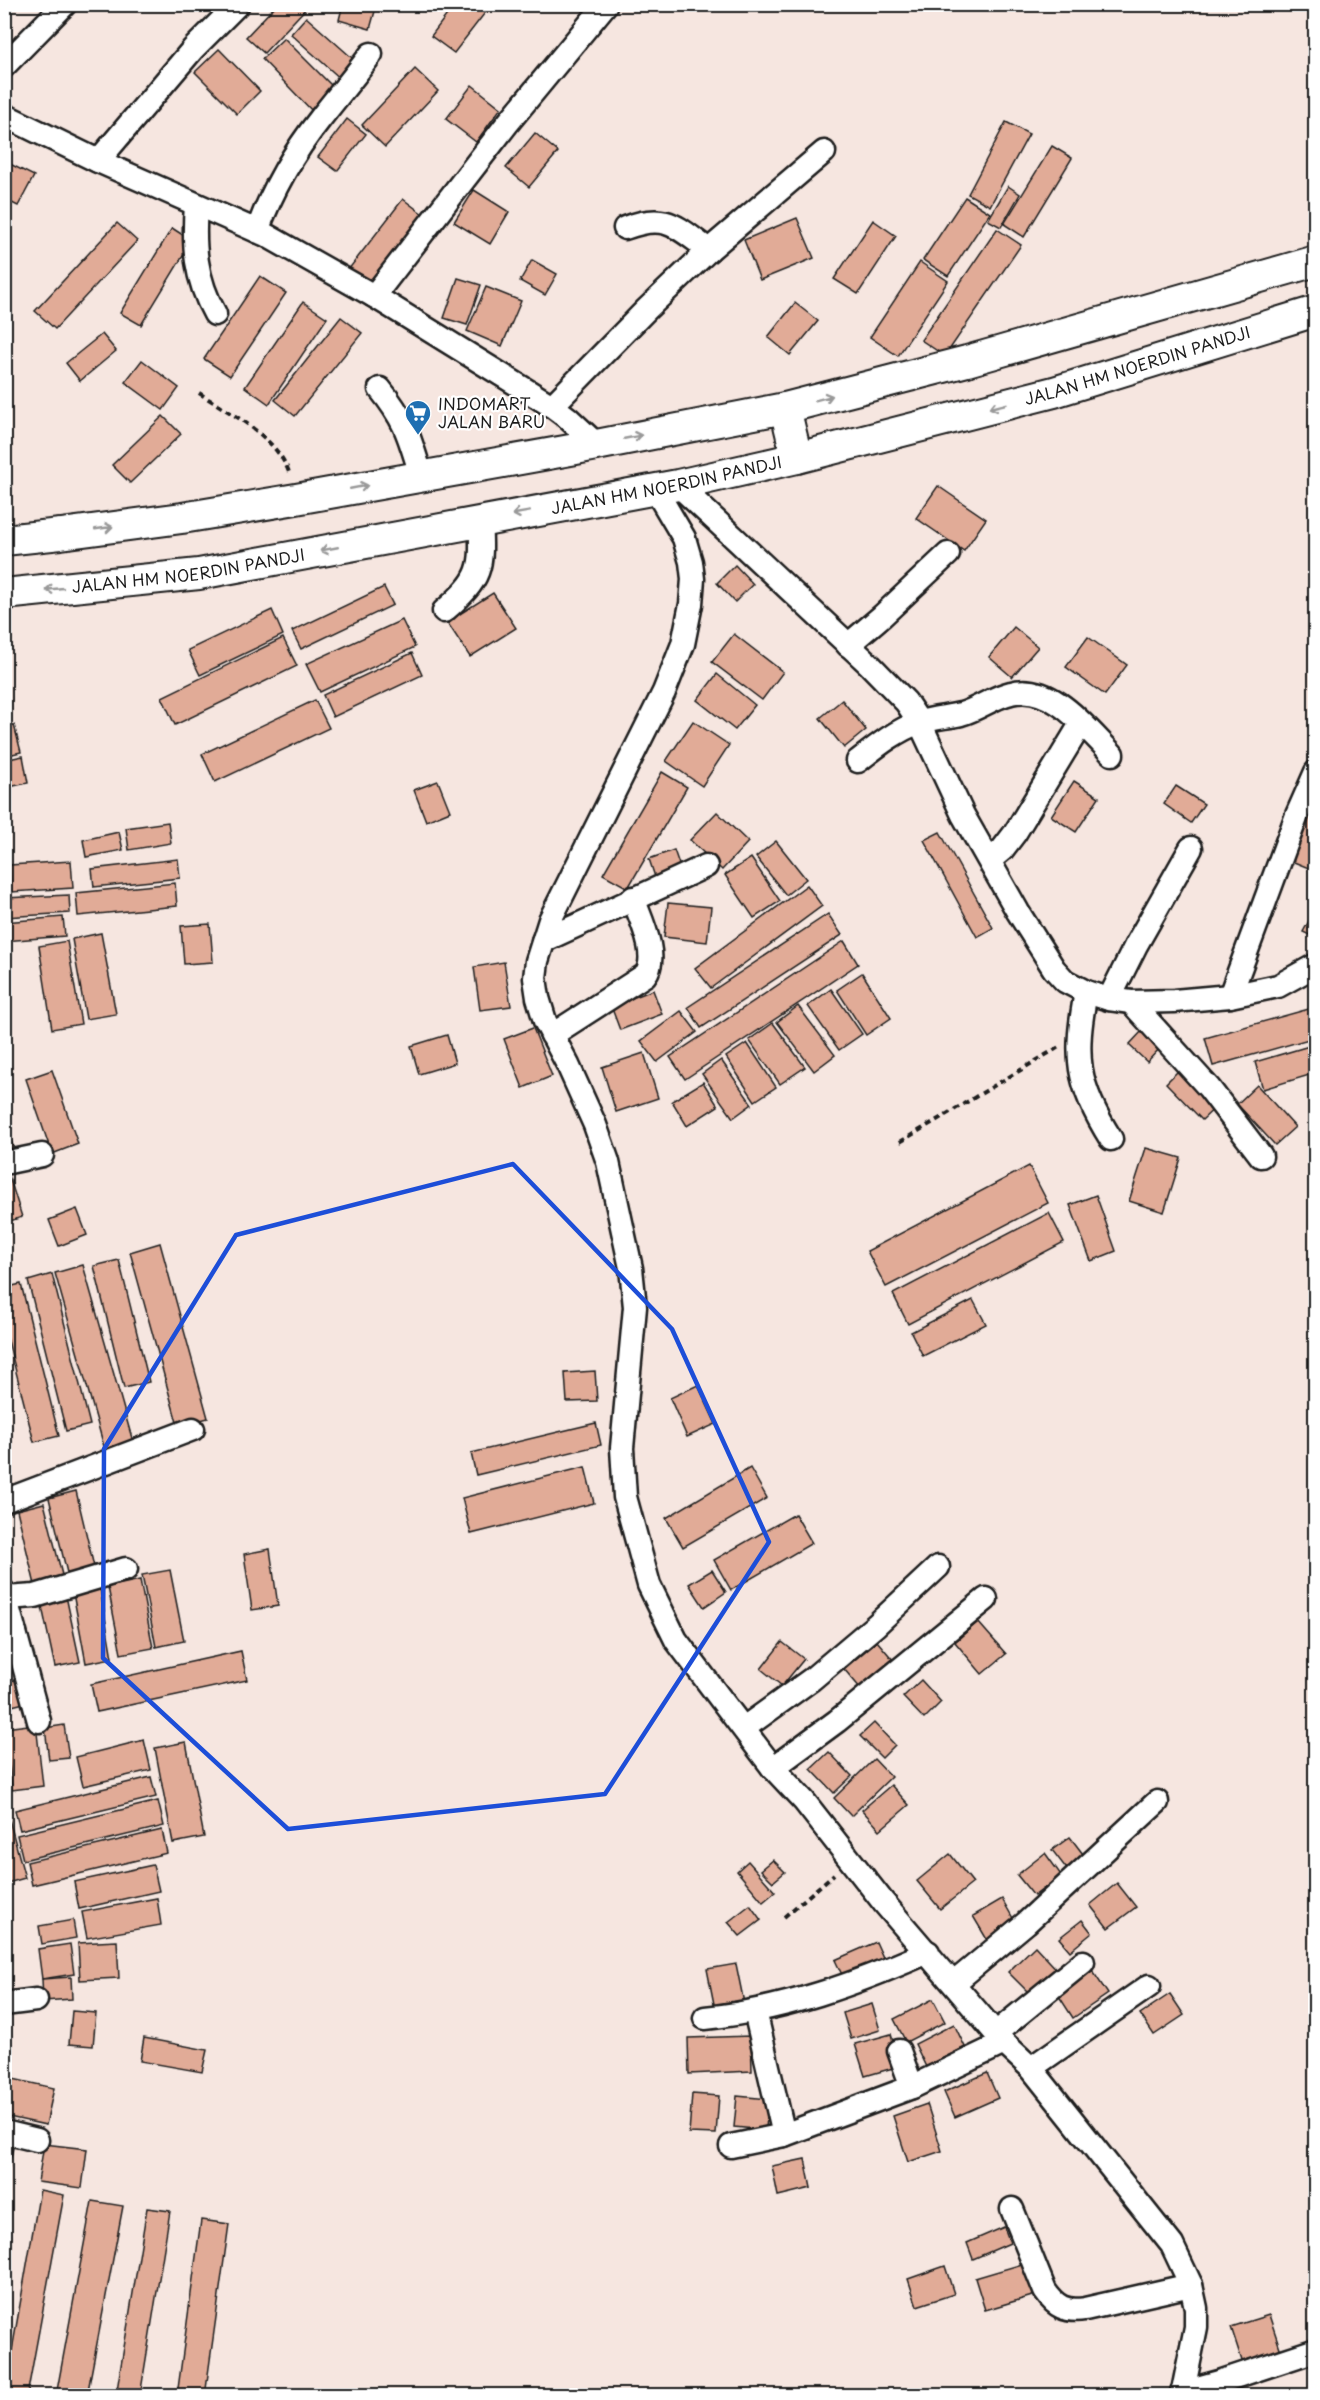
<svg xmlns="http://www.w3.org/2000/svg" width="1320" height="2400" viewBox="0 0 1320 2400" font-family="'Playpen Sans',sans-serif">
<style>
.building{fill:#e1ab97;stroke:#1c1c1c;stroke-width:1.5}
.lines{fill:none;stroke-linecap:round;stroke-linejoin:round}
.minor-casing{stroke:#1c1c1c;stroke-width:27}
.major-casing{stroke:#1c1c1c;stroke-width:34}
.path{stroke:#1c1c1c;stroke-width:4;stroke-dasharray:6 4.5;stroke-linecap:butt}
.minor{stroke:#fff;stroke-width:22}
.major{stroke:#fff;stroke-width:30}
.oneway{stroke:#999}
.marked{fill:none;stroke:#1d4ed8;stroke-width:4.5;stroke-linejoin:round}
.labels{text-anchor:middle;stroke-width:4.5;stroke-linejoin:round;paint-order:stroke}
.street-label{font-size:16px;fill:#1c1c1c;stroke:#fff}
.poi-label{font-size:16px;fill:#1c1c1c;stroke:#fff;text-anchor:start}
</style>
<rect width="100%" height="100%" fill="#f6e6e0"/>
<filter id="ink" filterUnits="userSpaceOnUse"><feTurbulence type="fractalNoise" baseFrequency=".0167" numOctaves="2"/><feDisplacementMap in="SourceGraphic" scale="12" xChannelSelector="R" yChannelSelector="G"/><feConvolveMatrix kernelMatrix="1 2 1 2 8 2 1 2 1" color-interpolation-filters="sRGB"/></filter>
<g filter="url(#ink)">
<g class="building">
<polygon points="277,4 310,4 264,53 246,37"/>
<polygon points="343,4 377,4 370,29 339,20"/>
<polygon points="455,4 491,5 454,53 431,36"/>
<polygon points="306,17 359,64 343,81 291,34"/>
<polygon points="284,38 340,94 317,116 262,59"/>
<polygon points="219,49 260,91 237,114 195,72"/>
<polygon points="415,69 438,91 385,147 362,125"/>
<polygon points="472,85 501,108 476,142 446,119"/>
<polygon points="347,119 366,134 337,171 318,157"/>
<polygon points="1006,122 1029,134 990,206 968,194"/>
<polygon points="535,133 558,152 529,187 506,168"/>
<polygon points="1052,146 1072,158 1024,237 1004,224"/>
<polygon points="4,161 34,176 18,206 4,199"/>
<polygon points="1008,186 1020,194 1001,227 988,220"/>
<polygon points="474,190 509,212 490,244 454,222"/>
<polygon points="965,197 990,213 948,276 923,260"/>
<polygon points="403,199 428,218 372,289 348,270"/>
<polygon points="797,218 814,258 760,280 744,240"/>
<polygon points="873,220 896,236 858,294 834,279"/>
<polygon points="117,223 137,241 55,329 35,311"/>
<polygon points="172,228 192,241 141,325 120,313"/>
<polygon points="997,229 1021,245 945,356 921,340"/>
<polygon points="532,260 557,274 545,295 520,281"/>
<polygon points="920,262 948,281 898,356 870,337"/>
<polygon points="260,276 286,293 230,376 204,359"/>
<polygon points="458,278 481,285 467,325 444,318"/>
<polygon points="486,287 521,301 502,346 467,331"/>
<polygon points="303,302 327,318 269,404 245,387"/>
<polygon points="795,303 818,321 790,355 768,337"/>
<polygon points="341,317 362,333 295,416 275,400"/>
<polygon points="102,334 116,351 80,381 66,363"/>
<polygon points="142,360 179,388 163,410 125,382"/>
<polygon points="163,416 181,434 130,483 112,465"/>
<polygon points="938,486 986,519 964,551 916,518"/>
<polygon points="735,565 753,584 735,602 717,583"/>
<polygon points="384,587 393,605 301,649 292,631"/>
<polygon points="493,593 516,628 470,657 447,622"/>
<polygon points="272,610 283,635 200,675 188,650"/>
<polygon points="402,620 415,647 320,692 306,664"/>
<polygon points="1014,627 1038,647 1012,677 989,657"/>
<polygon points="734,634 783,672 762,700 712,662"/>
<polygon points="1088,637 1127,665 1105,695 1066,667"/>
<polygon points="283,638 297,666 175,725 162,697"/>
<polygon points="412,653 422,675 333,717 323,695"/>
<polygon points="717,674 755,705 735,730 697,700"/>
<polygon points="315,700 329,728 215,782 202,754"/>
<polygon points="842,700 866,730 844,748 820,718"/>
<polygon points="693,721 729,745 702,786 666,761"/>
<polygon points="14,725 21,752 4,756 4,727"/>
<polygon points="23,756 28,783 4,788 4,760"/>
<polygon points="662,772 687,787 628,888 603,874"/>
<polygon points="438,781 450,811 426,821 414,790"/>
<polygon points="1074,781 1099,797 1076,832 1051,816"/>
<polygon points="1176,786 1204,804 1191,823 1164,804"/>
<polygon points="1316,798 1316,871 1289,860"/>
<polygon points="717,812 748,842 722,870 690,840"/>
<polygon points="168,822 171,843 129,850 126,828"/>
<polygon points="119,832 123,850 86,857 83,840"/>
<polygon points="940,832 993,928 977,937 924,840"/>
<polygon points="776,841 806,879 786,895 756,857"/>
<polygon points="674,850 682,873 657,883 649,859"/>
<polygon points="751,858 780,901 754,918 725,875"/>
<polygon points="178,859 180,878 94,887 92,869"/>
<polygon points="71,861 73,888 11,892 10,865"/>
<polygon points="175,883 177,906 78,916 76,893"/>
<polygon points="807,885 822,906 711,988 695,968"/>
<polygon points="69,895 70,913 4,917 4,898"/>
<polygon points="668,903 711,907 707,942 664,937"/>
<polygon points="1316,908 1316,938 1303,932"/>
<polygon points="828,914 842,935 701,1028 688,1007"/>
<polygon points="63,917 65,936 4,941 4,922"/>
<polygon points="210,924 213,962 184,964 181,926"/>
<polygon points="101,933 116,1014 86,1019 72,939"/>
<polygon points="67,941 81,1024 52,1029 39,946"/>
<polygon points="844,941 858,964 685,1079 670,1057"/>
<polygon points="504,962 511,1006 480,1010 474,967"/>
<polygon points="862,973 891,1018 866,1035 837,990"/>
<polygon points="831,989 862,1034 839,1050 808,1006"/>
<polygon points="653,990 662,1014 620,1030 611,1006"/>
<polygon points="798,1006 835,1055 814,1071 777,1022"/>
<polygon points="1316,1007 1316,1037 1213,1066 1205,1038"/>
<polygon points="681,1011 697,1032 657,1062 641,1041"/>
<polygon points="773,1023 805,1067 780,1084 749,1040"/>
<polygon points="533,1028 552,1076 523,1088 504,1039"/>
<polygon points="1142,1031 1160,1048 1147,1062 1129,1045"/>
<polygon points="447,1035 455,1063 419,1074 411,1046"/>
<polygon points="747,1043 776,1087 755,1101 726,1057"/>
<polygon points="1316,1044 1316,1073 1263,1089 1255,1062"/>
<polygon points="644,1053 658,1098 616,1112 602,1067"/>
<polygon points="721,1060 752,1104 733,1118 702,1074"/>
<polygon points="1183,1066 1220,1103 1202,1120 1166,1083"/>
<polygon points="52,1070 78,1144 52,1154 26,1079"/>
<polygon points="703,1082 718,1106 687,1126 672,1101"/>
<polygon points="1257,1085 1295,1127 1275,1145 1237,1104"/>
<polygon points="4,1121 14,1149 4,1152"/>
<polygon points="1146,1148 1181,1158 1164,1212 1129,1201"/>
<polygon points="1029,1166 1048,1203 886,1287 867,1251"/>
<polygon points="8,1173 22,1217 4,1223 4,1175"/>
<polygon points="1096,1195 1116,1251 1091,1261 1070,1205"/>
<polygon points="77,1209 87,1235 59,1246 49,1220"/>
<polygon points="1049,1213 1064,1242 908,1324 893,1294"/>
<polygon points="160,1243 208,1418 178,1426 130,1252"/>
<polygon points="119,1260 149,1382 124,1388 94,1266"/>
<polygon points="83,1265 135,1449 107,1457 55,1273"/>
<polygon points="52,1274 90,1425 66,1431 28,1281"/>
<polygon points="21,1284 59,1436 34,1442 4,1325 4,1288"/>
<polygon points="973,1300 986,1324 923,1356 911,1332"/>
<polygon points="595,1371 597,1401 567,1402 565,1373"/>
<polygon points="698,1385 716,1424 687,1437 670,1398"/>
<polygon points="596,1423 601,1445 476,1475 471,1453"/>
<polygon points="585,1467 594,1503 471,1534 462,1498"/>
<polygon points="750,1468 767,1498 683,1547 666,1518"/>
<polygon points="76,1491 95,1571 68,1577 49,1498"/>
<polygon points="44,1503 64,1583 36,1589 17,1510"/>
<polygon points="795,1514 812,1543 731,1590 714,1560"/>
<polygon points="270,1549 278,1606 252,1610 244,1554"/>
<polygon points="170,1570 184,1641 156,1647 142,1575"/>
<polygon points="712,1570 726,1592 704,1607 689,1584"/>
<polygon points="140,1580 153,1648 121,1654 108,1587"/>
<polygon points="100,1588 112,1658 86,1663 73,1593"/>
<polygon points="66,1596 80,1662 55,1667 41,1602"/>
<polygon points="978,1622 1006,1654 982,1674 955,1642"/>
<polygon points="877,1641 894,1661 861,1689 844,1669"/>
<polygon points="782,1642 804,1659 782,1686 761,1669"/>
<polygon points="241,1651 247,1680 97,1712 91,1684"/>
<polygon points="4,1654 11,1673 4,1676"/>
<polygon points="17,1679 24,1703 4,1708 4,1683"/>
<polygon points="921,1680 941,1702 924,1719 903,1697"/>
<polygon points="874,1723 895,1745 882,1758 860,1736"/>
<polygon points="36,1724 43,1786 12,1790 5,1728"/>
<polygon points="64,1725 69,1758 49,1760 45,1728"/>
<polygon points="144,1740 151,1770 83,1786 76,1757"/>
<polygon points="186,1742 204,1837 173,1843 155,1748"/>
<polygon points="829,1752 852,1776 834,1793 811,1769"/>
<polygon points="874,1759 891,1777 851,1816 834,1798"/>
<polygon points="151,1777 156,1797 20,1830 15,1810"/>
<polygon points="891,1785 909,1805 880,1830 862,1810"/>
<polygon points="4,1801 25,1878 4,1884"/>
<polygon points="158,1801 164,1826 23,1860 17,1835"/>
<polygon points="162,1830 167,1853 32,1885 27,1862"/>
<polygon points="1070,1837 1086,1858 1069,1872 1052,1850"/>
<polygon points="1045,1853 1061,1875 1034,1896 1017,1875"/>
<polygon points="950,1854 973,1883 940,1909 917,1881"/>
<polygon points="773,1860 785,1872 773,1882 761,1870"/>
<polygon points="748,1861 775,1892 763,1902 737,1871"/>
<polygon points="153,1865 159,1891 79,1909 74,1882"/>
<polygon points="1117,1883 1136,1907 1108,1928 1090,1905"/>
<polygon points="157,1898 161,1925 87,1938 82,1912"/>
<polygon points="1002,1899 1018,1927 989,1943 973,1916"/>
<polygon points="750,1905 761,1920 740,1936 728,1922"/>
<polygon points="73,1920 76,1938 42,1944 39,1926"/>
<polygon points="1082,1920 1092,1933 1070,1951 1059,1938"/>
<polygon points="117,1941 119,1978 80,1980 78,1943"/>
<polygon points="876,1942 885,1962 845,1981 835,1960"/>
<polygon points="70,1944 74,1974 42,1979 38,1949"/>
<polygon points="1035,1946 1062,1975 1036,2000 1008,1972"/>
<polygon points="736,1964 744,2003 715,2009 707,1969"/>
<polygon points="1090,1967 1108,1994 1073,2018 1055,1990"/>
<polygon points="71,1977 72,1999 43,2001 42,1979"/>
<polygon points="1170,1994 1184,2015 1154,2035 1140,2014"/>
<polygon points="933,1999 945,2022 906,2042 894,2019"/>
<polygon points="872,2004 880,2030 851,2039 843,2013"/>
<polygon points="72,2011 96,2013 93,2046 69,2044"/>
<polygon points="954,2024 965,2047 926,2067 915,2044"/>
<polygon points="891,2034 900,2066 865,2076 855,2044"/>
<polygon points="751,2036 752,2071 689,2074 688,2038"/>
<polygon points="144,2038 207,2050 202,2072 140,2061"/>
<polygon points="987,2073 998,2098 955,2117 944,2092"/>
<polygon points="4,2077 54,2088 46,2125 4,2116"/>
<polygon points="692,2094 719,2096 716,2134 689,2133"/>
<polygon points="737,2096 768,2099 766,2130 734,2127"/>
<polygon points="927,2104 942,2151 908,2162 893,2116"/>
<polygon points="4,2141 14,2143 5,2183 4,2183"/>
<polygon points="44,2144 87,2149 82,2188 38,2182"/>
<polygon points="805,2159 811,2188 778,2196 772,2166"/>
<polygon points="40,2190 64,2195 27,2396 4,2396"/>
<polygon points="92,2201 123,2206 87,2396 56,2396"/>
<polygon points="147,2208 170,2211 140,2396 116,2396"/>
<polygon points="201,2220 229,2224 205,2396 177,2396"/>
<polygon points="1004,2227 1010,2243 973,2259 967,2243"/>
<polygon points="1029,2262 1039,2294 985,2310 975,2278"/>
<polygon points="945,2266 954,2294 917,2306 908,2279"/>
<polygon points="4,2279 10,2280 4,2303"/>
<polygon points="1269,2315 1282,2354 1244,2367 1231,2327"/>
<polygon points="1316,2376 1316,2395 1311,2377"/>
</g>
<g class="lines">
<g class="minor-casing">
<g id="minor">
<polyline points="4,66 65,4"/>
<polyline points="4,115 98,161 266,235 374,296 552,406 568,418 596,444"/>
<polyline points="98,161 193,49 238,4"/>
<path d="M196,205C193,245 195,278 215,314"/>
<path d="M625,228C667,212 676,227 709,250"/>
<path d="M257,231C272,191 293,153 320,119C337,97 355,76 371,54"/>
<polyline points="374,296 507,124 606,4"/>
<path d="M380,389C406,421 409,436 421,475"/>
<polyline points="552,406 647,309 709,250 824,152"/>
<polyline points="678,485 870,665 906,702 920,723 963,815 1018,912 1054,969 1065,981 1086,992 1109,999 1131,1002 1174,1001 1230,996 1278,986 1316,965"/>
<polyline points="655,489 684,538 691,562 693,579 691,604 683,644 664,692 550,920 537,961 535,978 538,998 545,1021 568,1065 595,1125 608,1162 631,1268 635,1307 622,1448 625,1497 649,1585 676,1640 773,1768 804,1801 884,1903 1004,2043 1031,2068 1172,2245 1191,2285 1196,2308 1196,2327 1182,2396"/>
<path d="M444,611C482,578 483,569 480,520"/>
<polyline points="848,645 882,616 948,554"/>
<path d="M858,761C877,746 897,730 920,722C933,718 948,717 961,714C979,709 993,697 1011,693C1052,682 1087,729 1112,754"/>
<polyline points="990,860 1002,850 1015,833 1081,724"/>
<polyline points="543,941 706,866"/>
<path d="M1086,992C1074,1056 1076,1084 1111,1139"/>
<polyline points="1230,996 1297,815 1316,772"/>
<polyline points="1109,999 1136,945 1191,848"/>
<polyline points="1131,1002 1209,1088 1261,1156"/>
<path d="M552,1035L645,975C660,957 640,918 633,898"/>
<polyline points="4,1163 42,1155"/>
<polyline points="4,1501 193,1429"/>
<polyline points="4,1592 39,1721"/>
<polyline points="6,1598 35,1596 126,1569"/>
<polyline points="744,1728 812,1679 876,1625 938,1567"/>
<polyline points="773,1768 837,1721 986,1599"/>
<polyline points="954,1983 1026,1923 1157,1802"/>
<polyline points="4,2004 36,2000"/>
<polyline points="755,2011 784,2135"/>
<path d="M705,2018C783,2010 856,1984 928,1952"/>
<polyline points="997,2032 1083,1962"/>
<polyline points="899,2051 912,2087"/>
<polyline points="1031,2068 1149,1986"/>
<polyline points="4,2132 37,2140"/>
<polyline points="731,2146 784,2135 912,2087 1004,2043"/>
<path d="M1012,2209L1045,2291C1056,2307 1066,2312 1085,2309L1191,2285"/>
<polyline points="1182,2392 1219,2382 1316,2350"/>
</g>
</g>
<g class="major-casing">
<g id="major">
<polyline points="785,408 797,458"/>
<polyline points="4,540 61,534 182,518 296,499 576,449 785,408 967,361 1316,261"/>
<path id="s1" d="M4,594L199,574L678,485L797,458L1054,392L1316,311"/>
</g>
</g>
<g class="path">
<path d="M199,393C231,414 277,436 290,475"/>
<polyline points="900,1142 1059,1047"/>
<polyline points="784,1917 834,1874"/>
</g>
<use href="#minor" class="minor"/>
<use href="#major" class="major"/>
</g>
<defs><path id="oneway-shaft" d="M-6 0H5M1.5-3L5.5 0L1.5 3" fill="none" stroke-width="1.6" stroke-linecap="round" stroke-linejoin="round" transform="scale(1.5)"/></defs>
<g class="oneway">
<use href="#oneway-shaft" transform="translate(824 398) rotate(-15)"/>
<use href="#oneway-shaft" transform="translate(998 406) rotate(166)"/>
<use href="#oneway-shaft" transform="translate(633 437) rotate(-11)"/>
<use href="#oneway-shaft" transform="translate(359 487) rotate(-11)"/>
<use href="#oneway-shaft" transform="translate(521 513) rotate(170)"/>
<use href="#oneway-shaft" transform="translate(104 528) rotate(-8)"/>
<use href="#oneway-shaft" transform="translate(329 549) rotate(169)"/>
<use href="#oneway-shaft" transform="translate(54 589) rotate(174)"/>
</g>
</g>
<path class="marked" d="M513,1164L672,1329L769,1542L605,1794L288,1829L103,1658L104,1449L236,1235Z"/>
<defs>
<g id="supermarket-pin" transform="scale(1.35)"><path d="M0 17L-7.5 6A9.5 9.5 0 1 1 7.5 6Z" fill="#1f6fb2" stroke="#fff"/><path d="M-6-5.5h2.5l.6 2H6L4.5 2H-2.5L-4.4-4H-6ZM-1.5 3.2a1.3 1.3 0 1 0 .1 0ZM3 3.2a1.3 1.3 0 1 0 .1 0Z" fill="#fff"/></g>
</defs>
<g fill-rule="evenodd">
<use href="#supermarket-pin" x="418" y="413"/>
</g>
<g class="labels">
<g class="street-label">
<text dy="6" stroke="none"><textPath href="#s1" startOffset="1158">JALAN HM NOERDIN PANDJI</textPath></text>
<text dy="6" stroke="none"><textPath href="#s1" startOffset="672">JALAN HM NOERDIN PANDJI</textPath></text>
<text dy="6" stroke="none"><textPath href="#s1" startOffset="186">JALAN HM NOERDIN PANDJI</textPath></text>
</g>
<g class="poi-label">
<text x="438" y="410">INDOMART<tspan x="438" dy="18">JALAN BARU</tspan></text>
</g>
</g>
<rect width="1320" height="2400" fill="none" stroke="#fff" stroke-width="24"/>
<rect x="12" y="12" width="1296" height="2376" fill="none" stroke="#1c1c1c" stroke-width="2" filter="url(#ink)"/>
</svg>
